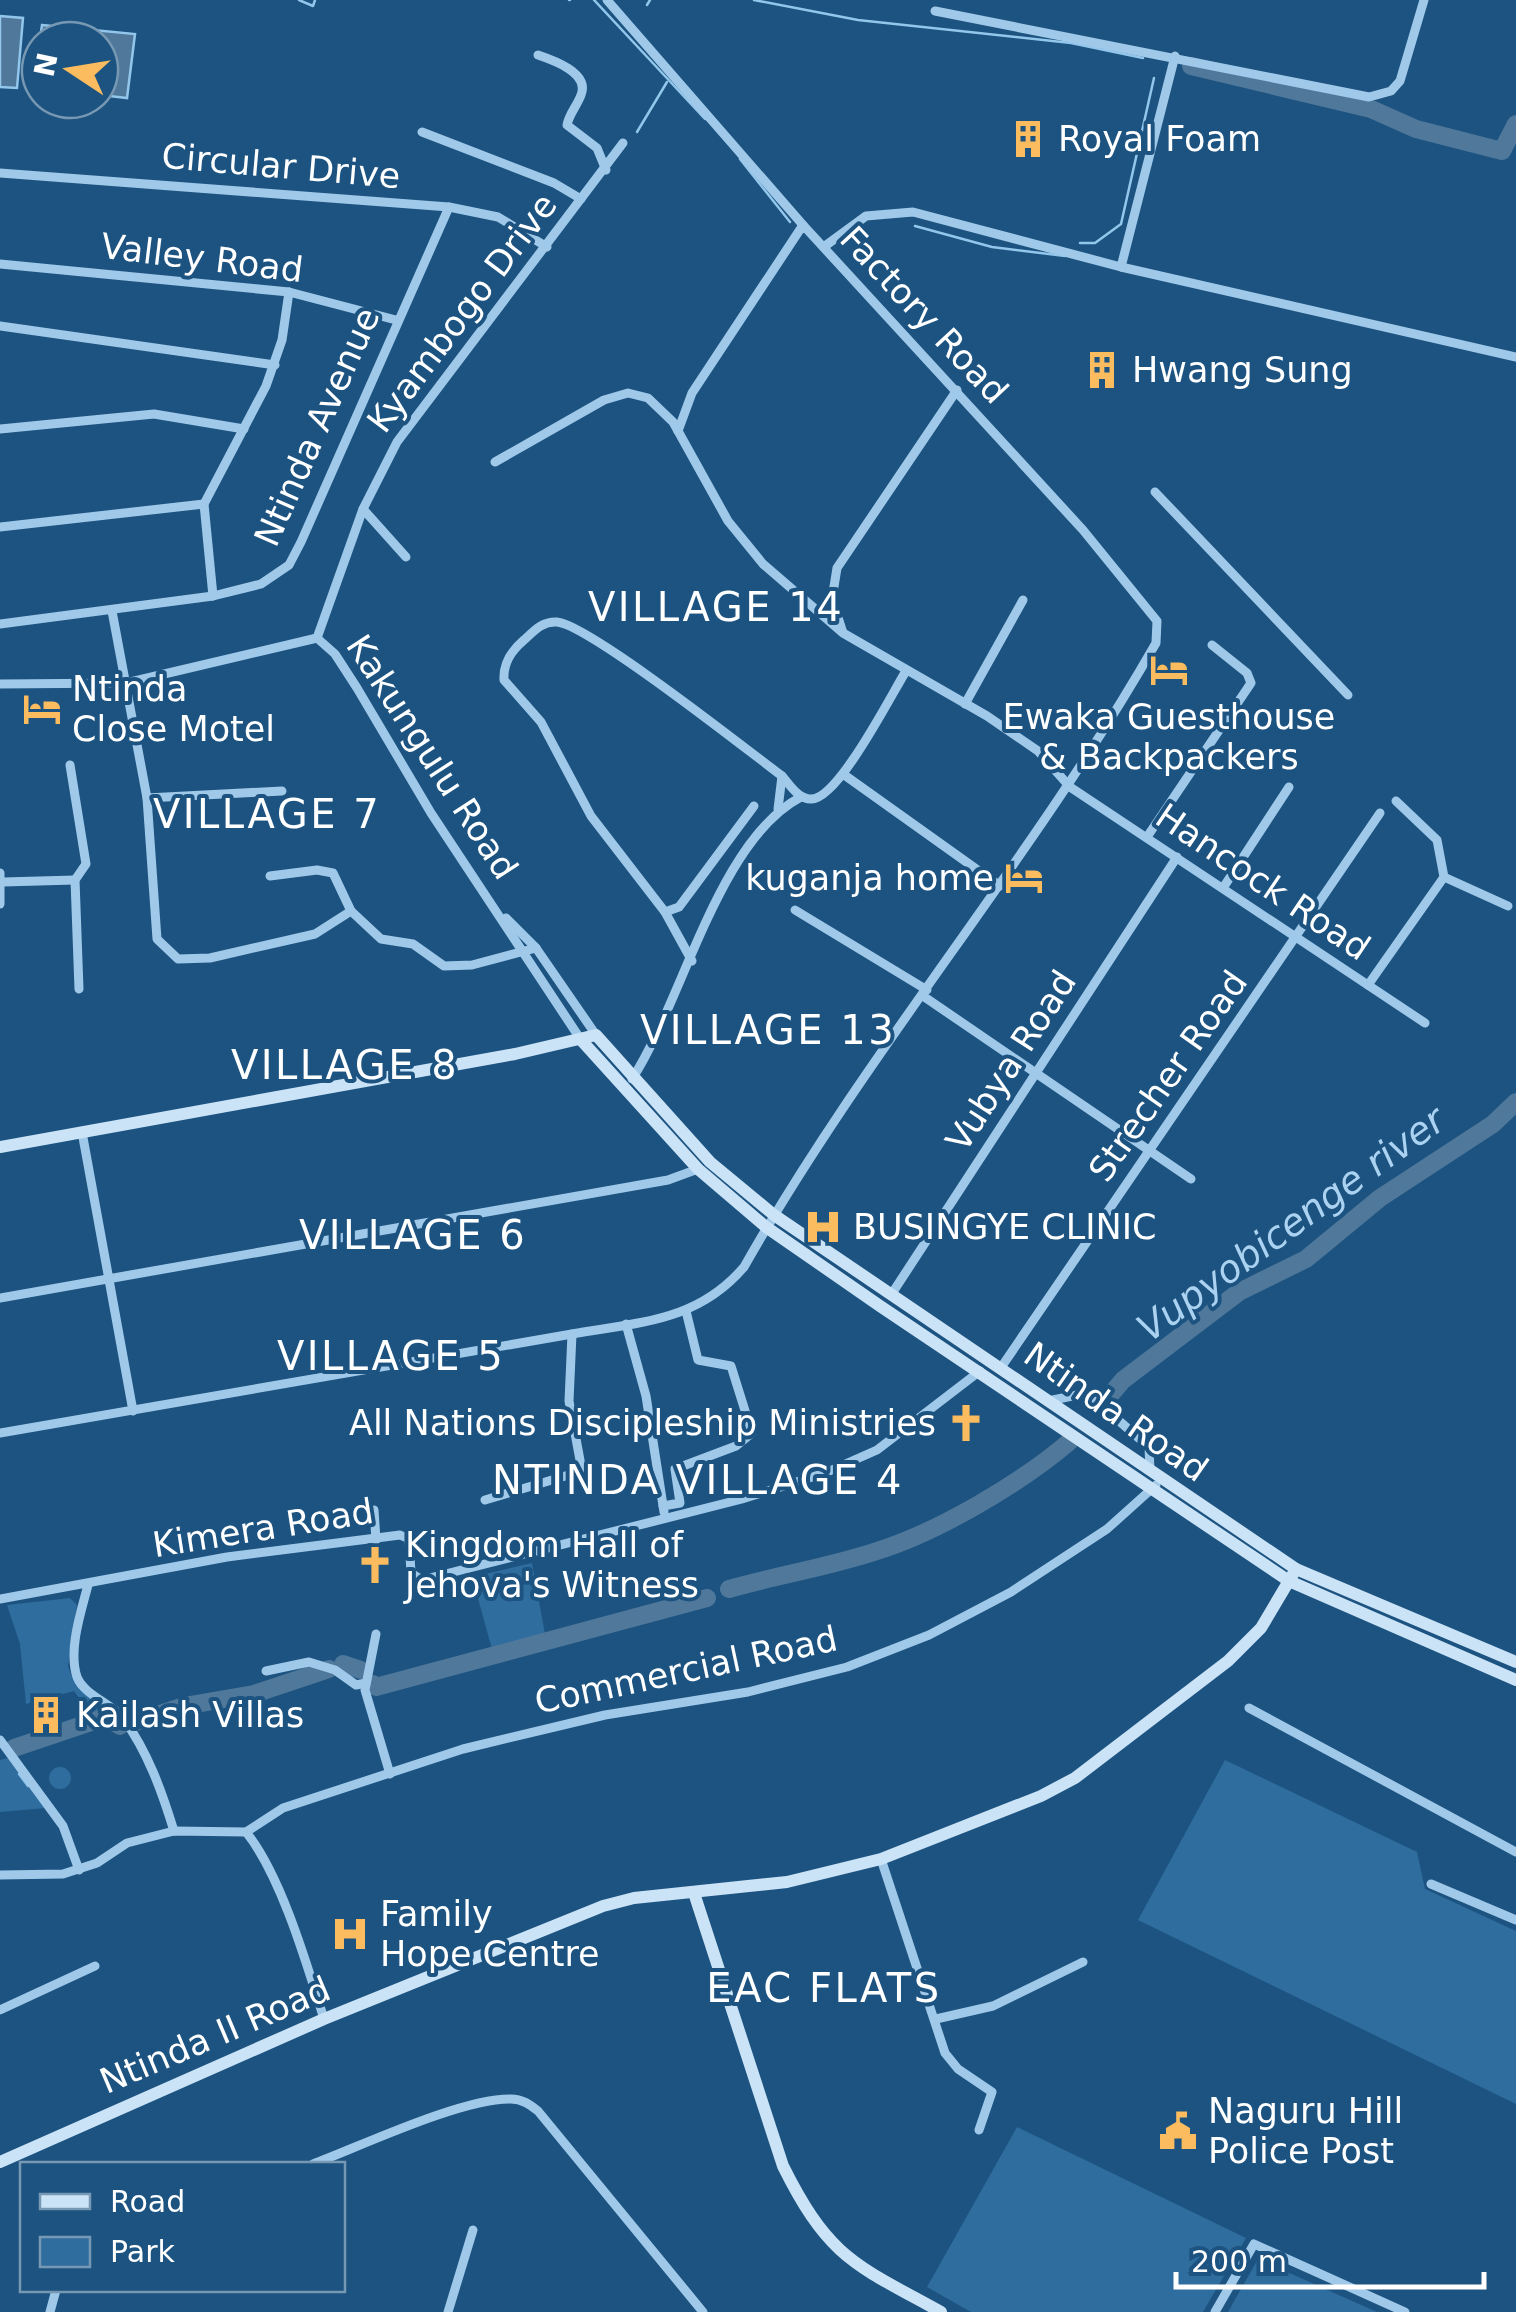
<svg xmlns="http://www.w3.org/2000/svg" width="1516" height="2312" viewBox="0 0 1516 2312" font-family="'DejaVu Sans',sans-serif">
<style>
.green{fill:#2f6d9f}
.water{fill:#50789a;stroke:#93c6eb;stroke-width:2.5}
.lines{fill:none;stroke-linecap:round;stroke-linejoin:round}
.stream{stroke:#93c6eb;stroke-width:2.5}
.river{stroke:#50789a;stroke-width:18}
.street{stroke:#a0c9e9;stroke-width:9}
.secondary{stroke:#cbe3f7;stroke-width:12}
.labels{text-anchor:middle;stroke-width:8;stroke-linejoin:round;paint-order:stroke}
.poi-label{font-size:35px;fill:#fff;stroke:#1c5380;text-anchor:start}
.street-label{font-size:35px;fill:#fff;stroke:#1c5380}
.water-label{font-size:38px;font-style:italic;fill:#abd3f1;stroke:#1c5380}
.quarter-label{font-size:40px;letter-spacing:2.5px;fill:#fff;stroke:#1c5380}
</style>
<rect width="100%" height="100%" fill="#1c5380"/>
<g class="green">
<polygon points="532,1563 545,1634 492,1649 472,1577"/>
<path d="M70,1598L77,1605L68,1666C75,1690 93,1699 113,1712L94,1719L74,1691L26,1704L20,1644L7,1605Z"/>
<polygon points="8,1758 46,1808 0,1812 0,1760"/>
<polygon points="1225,1760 1417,1852 1425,1889 1516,1931 1516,2104 1138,1920"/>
<circle cx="60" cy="1778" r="11"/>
<polygon points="1017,2127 1246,2238 1203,2312 971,2312 927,2287"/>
<polygon points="1258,2259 1377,2312 1228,2312"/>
</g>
<g class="water">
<polygon points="0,16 23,18 17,88 0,87"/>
<polygon points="42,25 135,34 127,98 100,95 100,40 40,40 40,88 33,87"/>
</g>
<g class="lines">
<g class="stream">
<polyline points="299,0 313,6 315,0"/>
<polyline points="569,0 570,0"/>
<polyline points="594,0 705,119"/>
<polyline points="754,0 858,20 1071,43 1143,58"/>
<polyline points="647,5 650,0"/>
<polyline points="637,132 667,82"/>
<polyline points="740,159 790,222"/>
<polyline points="915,226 992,247 1065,256"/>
<polyline points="1080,243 1095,243 1121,224 1154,78"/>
<polyline points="19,1774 28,1786"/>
</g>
<g class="river">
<polyline points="1191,66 1371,109 1416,129 1502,151 1516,124"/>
<polyline points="1106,1400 1123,1380 1239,1292 1306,1259 1380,1198 1493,1124 1516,1102"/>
<path d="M729,1589C778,1575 829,1567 877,1551C938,1532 1021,1483 1069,1442"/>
<polyline points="343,1664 361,1670"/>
<polyline points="373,1684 376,1687 707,1598"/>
<polyline points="133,1723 184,1706 254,1694 329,1669"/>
<polyline points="14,1748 106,1717 120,1726"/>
</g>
<g class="street">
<polyline points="607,0 803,225"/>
<polyline points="935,11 1369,97 1391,91 1400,81 1424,0"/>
<path d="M538,55C553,60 590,73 581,95C577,106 569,114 567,125L597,148L606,170"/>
<polyline points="422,132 554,183 581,199"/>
<polyline points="0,173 449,207 498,217 547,247"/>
<polyline points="825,246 866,216 913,212 1121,267 1516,357"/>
<polyline points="0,264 289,292 396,320"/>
<polyline points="1121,267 1175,56"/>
<polyline points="0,326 275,365"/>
<polyline points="0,429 154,414 244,429"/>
<polyline points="495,462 604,400 628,393 648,398 673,422 728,521 763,564 843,633 987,716 1038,751 1070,787 1425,1023"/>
<polyline points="1155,492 1348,695"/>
<polyline points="363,509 406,557"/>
<polyline points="0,527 204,504"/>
<polyline points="213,596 204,504 266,386 282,340 289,292"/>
<polyline points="112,611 147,798 157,939 178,959 210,958 315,934 351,911 381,939 413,944 444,966 472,965 536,948"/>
<polyline points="0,624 213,596 261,584 289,565 301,542 449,207"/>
<polyline points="842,630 832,599 837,568 957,390"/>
<polyline points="317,638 363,509 397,442 623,143"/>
<polyline points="317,638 335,654 357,688 431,813 581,1040"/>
<polyline points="0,684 126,683 317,638"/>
<polyline points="965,704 1023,600"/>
<polyline points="70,765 86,864 75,880 79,989"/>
<polyline points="843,774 1000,886"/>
<polyline points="147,798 282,791"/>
<polyline points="778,809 782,776"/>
<polyline points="1147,837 1251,683 1247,673 1212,645"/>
<polyline points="0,873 0,904"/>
<polyline points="270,876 317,870 333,873 351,911"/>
<polyline points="1444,877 1508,906"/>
<polyline points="3,882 75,880"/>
<polyline points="1223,888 1289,787"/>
<polyline points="795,910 927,990"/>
<polyline points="665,912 679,907 754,806"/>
<polyline points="506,918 536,948 596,1035"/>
<path d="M692,961L665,912L591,816L541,722L504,680C503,663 511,651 524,640C534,631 542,621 557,622C589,625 746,749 782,776C790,785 798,799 811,799C838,800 891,695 906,671"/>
<polyline points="1368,985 1444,877 1437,840 1396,801"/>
<polyline points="923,996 1191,1179"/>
<path d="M632,1079C683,1001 718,840 801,797"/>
<polyline points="82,1132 133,1411"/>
<polyline points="891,1295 1177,857"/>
<polyline points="0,1298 668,1180 698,1169"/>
<polyline points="626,1324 646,1396 664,1512"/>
<polyline points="1000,1369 1380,813"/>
<polyline points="1048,1401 1087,1393 1149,1447 1150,1471"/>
<path d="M0,1433L572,1334C639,1322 697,1322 744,1267C867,1050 1032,860 1156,643L1157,621L1083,530L803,225L692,393L678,431"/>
<polyline points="485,1500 582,1471 569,1401 572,1334"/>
<polyline points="663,1506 680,1503 675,1469 736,1446 752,1433 731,1366 698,1360 686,1311"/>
<polyline points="374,1510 376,1540"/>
<path d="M88,1585C81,1612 68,1650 77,1677C84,1695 111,1703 123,1718C148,1752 162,1792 174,1831"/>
<polyline points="0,1599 227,1557 400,1535 409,1539 411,1573 422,1580 742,1499 825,1473 877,1450 980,1371"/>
<polyline points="376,1634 365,1690 390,1774"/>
<polyline points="266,1671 309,1662 335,1670 356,1685 366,1683"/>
<polyline points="1249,1708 1516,1852"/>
<polyline points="0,1740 63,1826 79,1870"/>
<path d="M246,1832C281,1875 307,1965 324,2019"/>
<polyline points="881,1859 945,2053 958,2069 992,2092 979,2130"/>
<polyline points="0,1875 63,1874 97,1863 127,1843 174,1831 246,1832 283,1808 463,1749 605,1715 748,1692 847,1667 929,1635 1011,1592 1107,1529 1156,1485"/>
<polyline points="1431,1884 1516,1920"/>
<polyline points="0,2010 95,1966"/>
<polyline points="936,2019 993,2006 1083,1962"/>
<path d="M313,2164C361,2146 462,2098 511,2099C522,2099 529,2104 538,2111L703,2312"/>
<polyline points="50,2312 56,2290"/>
<polyline points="448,2312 473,2230"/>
<polyline points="1215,2312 1254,2244 1405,2312"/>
</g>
<g class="secondary">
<polyline points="582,1041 698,1169 766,1227 880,1306 1289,1581 1516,1680"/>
<polyline points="0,1147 515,1054 596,1035 710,1162 774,1215 1296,1569 1516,1662"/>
<path d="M694,1893L783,2166C829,2258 854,2264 941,2312"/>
<polyline points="0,2162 324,2019 603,1906 634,1898 787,1882 881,1859 1041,1796 1075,1778 1228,1661 1261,1628 1296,1569"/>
</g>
</g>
<defs>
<g id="building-bare" transform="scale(3)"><path d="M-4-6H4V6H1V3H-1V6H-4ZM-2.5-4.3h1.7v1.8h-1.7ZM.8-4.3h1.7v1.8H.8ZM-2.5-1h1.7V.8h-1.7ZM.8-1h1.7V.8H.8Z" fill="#fabc5e" stroke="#1c5380" stroke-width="2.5" paint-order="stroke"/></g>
<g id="hotel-bare" transform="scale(3)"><path d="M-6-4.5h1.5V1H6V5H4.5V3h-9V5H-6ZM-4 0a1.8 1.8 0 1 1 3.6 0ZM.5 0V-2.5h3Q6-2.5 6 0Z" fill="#fabc5e" stroke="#1c5380" stroke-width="2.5" paint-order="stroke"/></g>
<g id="hospital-bare" transform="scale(3)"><path d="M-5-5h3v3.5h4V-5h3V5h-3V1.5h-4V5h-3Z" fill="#fabc5e" stroke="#1c5380" stroke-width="2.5" paint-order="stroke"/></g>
<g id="church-bare" transform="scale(3)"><path d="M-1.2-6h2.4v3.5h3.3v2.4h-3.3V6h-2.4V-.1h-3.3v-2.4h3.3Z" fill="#fabc5e" stroke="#1c5380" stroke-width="2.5" paint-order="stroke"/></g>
<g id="civic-bare" transform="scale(3)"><path d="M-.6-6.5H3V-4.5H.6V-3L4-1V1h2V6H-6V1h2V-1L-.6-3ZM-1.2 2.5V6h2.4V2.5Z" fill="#fabc5e" stroke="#1c5380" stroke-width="2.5" paint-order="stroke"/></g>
</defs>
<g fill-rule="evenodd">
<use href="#building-bare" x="1028" y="139"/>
<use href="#building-bare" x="1102" y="370"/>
<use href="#hotel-bare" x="1169" y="670"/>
<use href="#hotel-bare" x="42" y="709"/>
<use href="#hotel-bare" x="1024" y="878"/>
<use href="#hospital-bare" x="823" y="1227"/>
<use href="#church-bare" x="966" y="1423"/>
<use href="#church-bare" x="375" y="1565"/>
<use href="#building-bare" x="46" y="1715"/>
<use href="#hospital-bare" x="350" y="1934"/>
<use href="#civic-bare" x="1178" y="2131"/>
</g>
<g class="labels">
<g class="poi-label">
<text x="1058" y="151">Royal Foam</text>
<text x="1132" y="382">Hwang Sung</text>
<text x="72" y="701">Ntinda<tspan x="72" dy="40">Close Motel</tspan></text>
<text x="1169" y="729" text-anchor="middle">Ewaka Guesthouse<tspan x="1169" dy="40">&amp; Backpackers</tspan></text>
<text x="994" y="890" text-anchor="end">kuganja home</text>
<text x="853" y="1239">BUSINGYE CLINIC</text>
<text x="936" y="1435" text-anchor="end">All Nations Discipleship Ministries</text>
<text x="405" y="1557">Kingdom Hall of<tspan x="405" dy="40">Jehova's Witness</tspan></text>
<text x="76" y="1727">Kailash Villas</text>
<text x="380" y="1926">Family<tspan x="380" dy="40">Hope Centre</tspan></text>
<text x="1208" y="2123">Naguru Hill<tspan x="1208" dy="40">Police Post</tspan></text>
</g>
<g class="street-label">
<text transform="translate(281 166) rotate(5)" y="12">Circular Drive</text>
<text transform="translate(202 258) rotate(7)" y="12">Valley Road</text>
<text transform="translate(462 313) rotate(-53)" y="12">Kyambogo Drive</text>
<text transform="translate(924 315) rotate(47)" y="12">Factory Road</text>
<text transform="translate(317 427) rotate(-66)" y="12">Ntinda Avenue</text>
<text transform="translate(432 757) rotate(57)" y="12">Kakungulu Road</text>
<text transform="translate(1263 882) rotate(34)" y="12">Hancock Road</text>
<text transform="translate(1011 1061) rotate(-57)" y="12">Vubya Road</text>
<text transform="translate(1168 1076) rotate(-55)" y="12">Strecher Road</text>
<text transform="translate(1116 1412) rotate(35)" y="12">Ntinda Road</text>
<text transform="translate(263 1528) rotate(-9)" y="12">Kimera Road</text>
<text transform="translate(686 1670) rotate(-12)" y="12">Commercial Road</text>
<text transform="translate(215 2035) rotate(-23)" y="12">Ntinda II Road</text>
</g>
<g class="water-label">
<text transform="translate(1291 1224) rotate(-36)" y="13">Vupyobicenge river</text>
</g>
<g class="quarter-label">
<text x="716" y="621">VILLAGE 14</text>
<text x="267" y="828">VILLAGE 7</text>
<text x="768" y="1044">VILLAGE 13</text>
<text x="345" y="1079">VILLAGE 8</text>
<text x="413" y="1249">VILLAGE 6</text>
<text x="391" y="1370">VILLAGE 5</text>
<text x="698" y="1494">NTINDA VILLAGE 4</text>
<text x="824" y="2002">EAC FLATS</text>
</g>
</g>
<rect x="20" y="2162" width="325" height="130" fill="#1c5380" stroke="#7798b3" stroke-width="2.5"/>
<rect x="40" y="2194" width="50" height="15" fill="#cbe3f7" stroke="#7798b3" stroke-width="2.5"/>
<text x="110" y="2212" font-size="30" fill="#ffffff">Road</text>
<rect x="40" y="2237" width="50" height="30" fill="#2f6d9f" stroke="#7798b3" stroke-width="2.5"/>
<text x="110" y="2262" font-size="30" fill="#ffffff">Park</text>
<g transform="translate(70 70) rotate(282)"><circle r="48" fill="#1c5380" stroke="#7798b3" stroke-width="2.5"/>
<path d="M0-8L18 38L0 25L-18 38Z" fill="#fabc5e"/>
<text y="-15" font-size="28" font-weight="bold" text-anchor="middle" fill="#ffffff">N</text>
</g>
<path d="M1176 2272v15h308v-15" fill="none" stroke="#ffffff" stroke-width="5"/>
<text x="1191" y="2272" font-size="30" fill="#ffffff" stroke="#1c5380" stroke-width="8" paint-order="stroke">200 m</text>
</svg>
